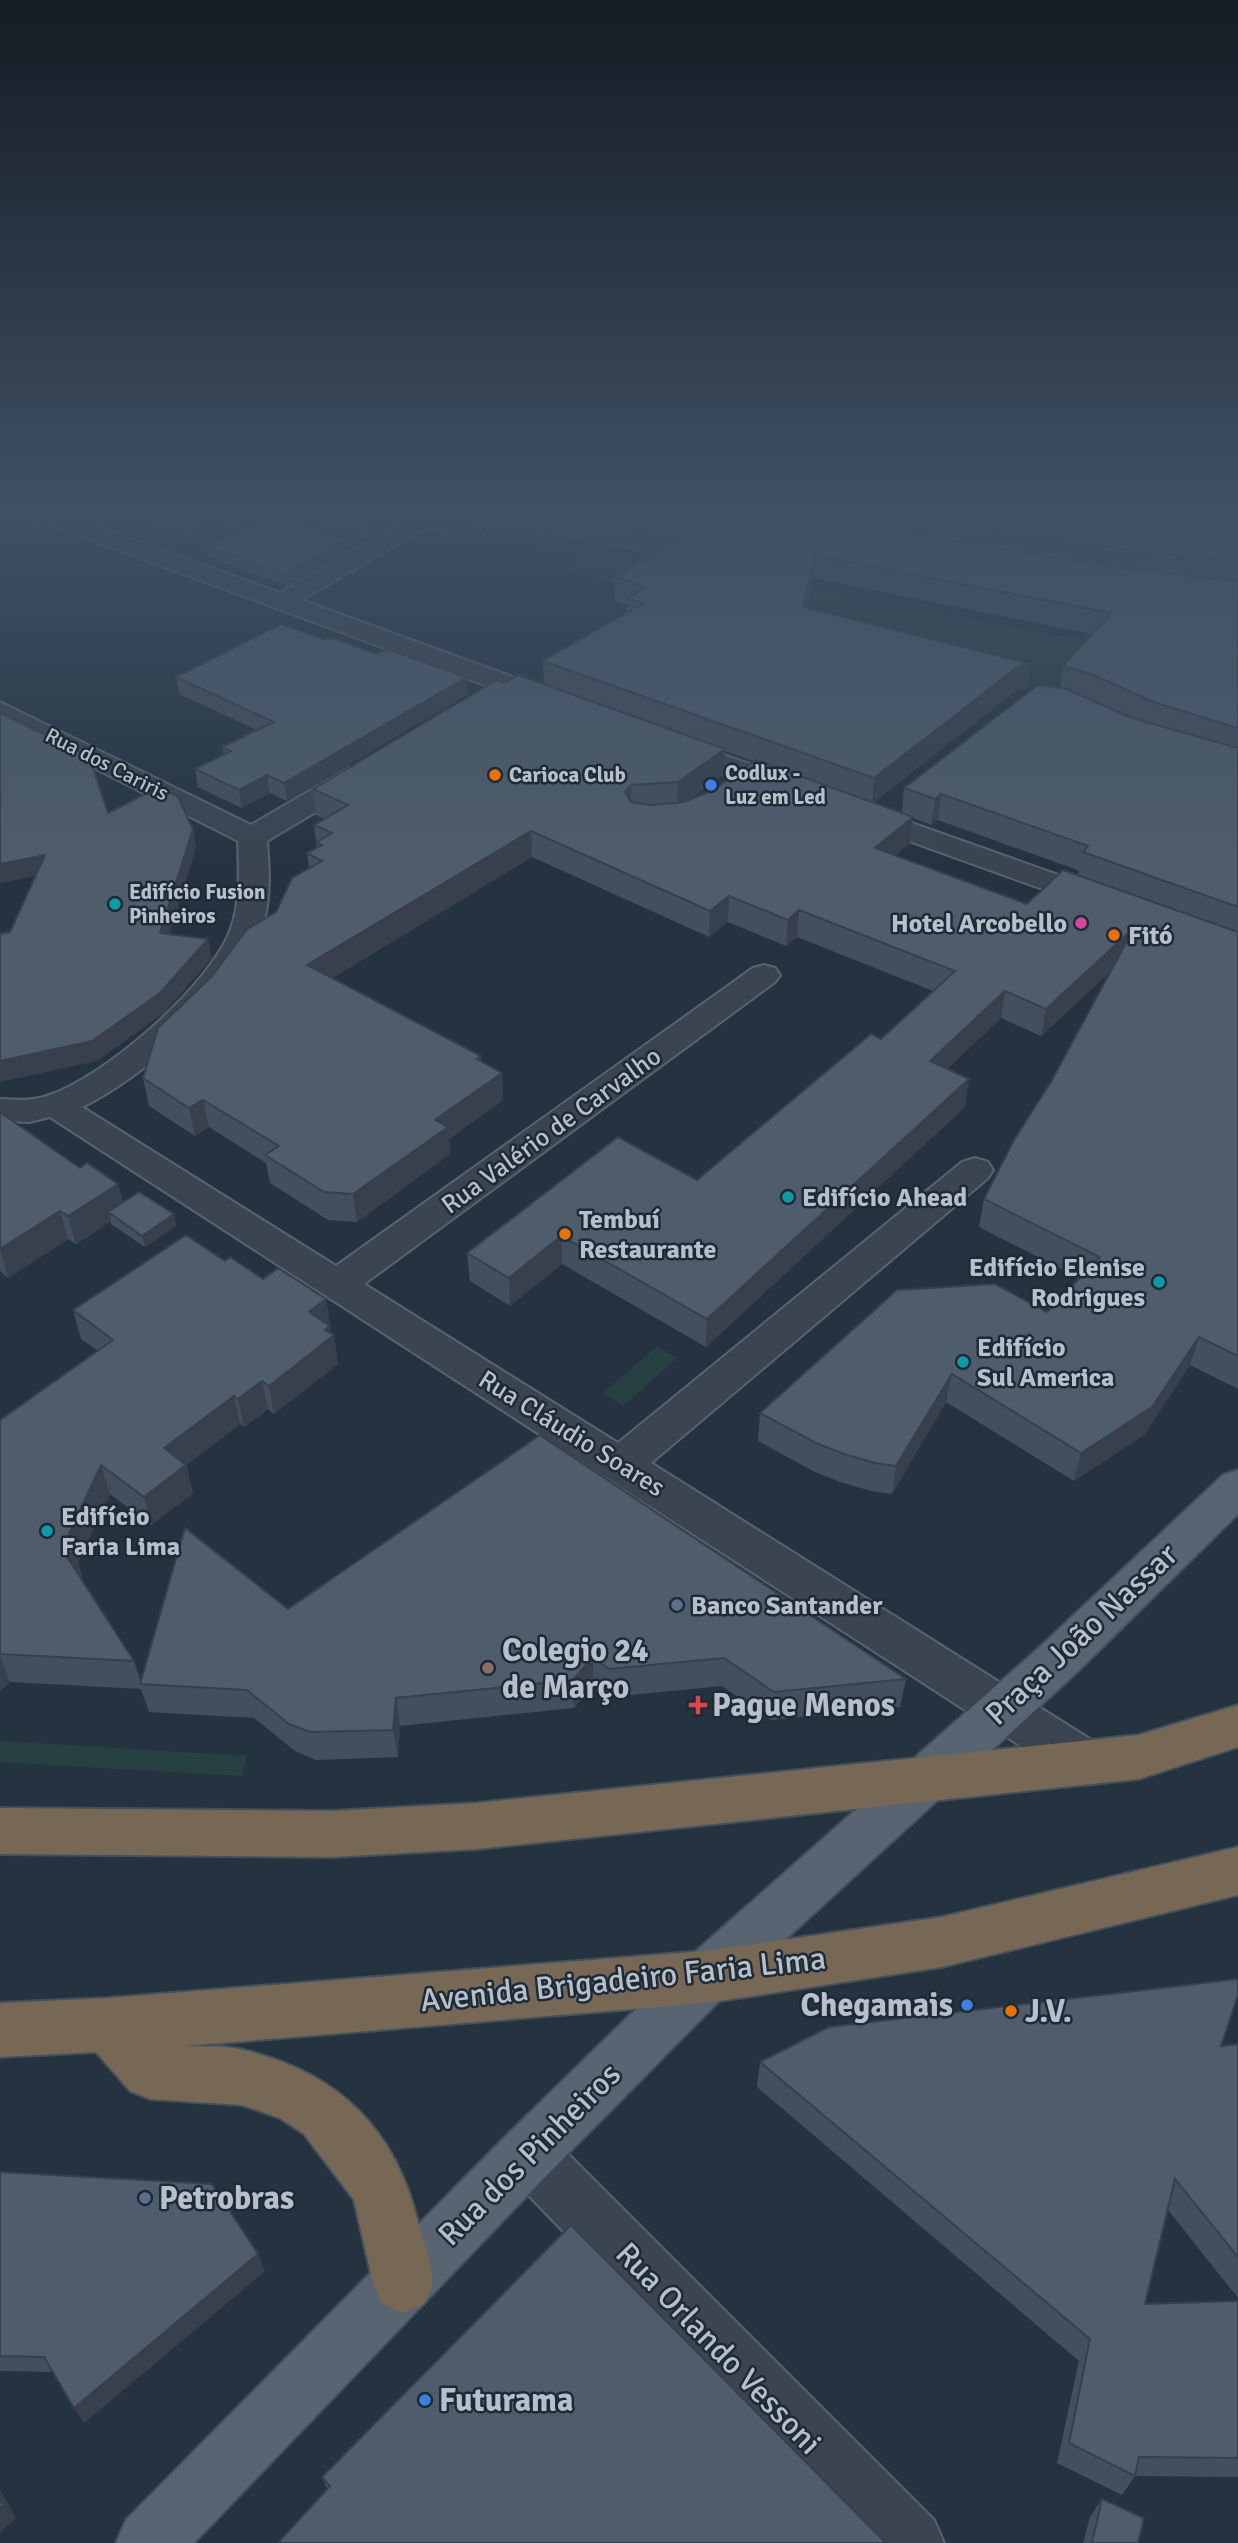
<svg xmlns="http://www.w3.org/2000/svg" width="1238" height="2543" viewBox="0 0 1238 2543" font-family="Signika,sans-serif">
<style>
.green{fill:#274142}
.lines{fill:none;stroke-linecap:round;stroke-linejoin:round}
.minor-casing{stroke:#57636e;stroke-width:4}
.major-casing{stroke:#434e5a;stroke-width:4}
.highway-casing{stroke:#44505b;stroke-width:4}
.minor{fill:#3a4551;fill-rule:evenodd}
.major{fill:#586471;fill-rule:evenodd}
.highway{fill:#776856;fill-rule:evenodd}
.wall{fill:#434f5d;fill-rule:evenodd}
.shaded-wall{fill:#37404c}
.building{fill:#4e5c6c;stroke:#37404c;stroke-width:2}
.food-dot{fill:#e8710a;stroke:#1e2a36;stroke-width:2.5}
.shop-dot{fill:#3f7fe0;stroke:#1e2a36;stroke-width:2.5}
.culture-dot{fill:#0f9aa8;stroke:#1e2a36;stroke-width:2.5}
.hotel-dot{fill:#d1479c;stroke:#1e2a36;stroke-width:2.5}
.service-dot{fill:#5c6f8a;stroke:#1e2a36;stroke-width:2.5}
.education-dot{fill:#8d6e63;stroke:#1e2a36;stroke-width:2.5}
.health-dot{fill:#e0444e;stroke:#1e2a36;stroke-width:2.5}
.labels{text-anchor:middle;stroke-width:5;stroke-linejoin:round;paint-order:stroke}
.far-street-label{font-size:21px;fill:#b6c0cb;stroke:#1e2a36}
.far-poi-label{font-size:21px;font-weight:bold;fill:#b6c0cb;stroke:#1e2a36;text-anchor:start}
.poi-label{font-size:26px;font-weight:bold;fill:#b6c0cb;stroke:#1e2a36;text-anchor:start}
.street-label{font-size:26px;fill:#b6c0cb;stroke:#1e2a36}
.near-street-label{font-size:32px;fill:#b6c0cb;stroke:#1e2a36}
.near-poi-label{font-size:32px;font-weight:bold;fill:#b6c0cb;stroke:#1e2a36;text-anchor:start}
</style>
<rect width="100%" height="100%" fill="#253341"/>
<g class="green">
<polygon points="495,529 1238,669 1088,660 1048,692 877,646 900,628 754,594 727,609 560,570 583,557 486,534"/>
<polygon points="657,1346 677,1358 623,1406 603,1393"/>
<polygon points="0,1741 247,1756 242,1776 0,1762"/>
</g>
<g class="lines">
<g class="minor-casing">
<g id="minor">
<path d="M18,509H49L280,593L408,519L439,514L484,524L487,529L484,534C465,539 444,526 424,529L301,600L554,692L558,698L554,704L545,706L536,704L21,514Z"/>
<path d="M0,702L251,825L349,768L359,766L369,768L373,774L369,780L267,841C269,867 271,895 264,921C245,989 145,1077 82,1107L336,1266L753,968L764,965L775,968L780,975L775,982L364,1284L618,1443L962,1162L975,1158L988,1162L993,1170L988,1178L651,1463L1104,1748L1111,1763L1104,1778L1087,1785L1070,1778L50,1117L29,1122L0,1121V1099C16,1100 32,1101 47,1096C105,1077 208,987 230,931C241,902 239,871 238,841L0,720Z"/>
<polygon points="677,739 802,782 806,788 802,794 792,796 782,794 667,753 663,747 667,741"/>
<polygon points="861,805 1109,893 1113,899 1109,905 1098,908 1087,905 851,820 847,814 851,808"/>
<polygon points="528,2125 548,2134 934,2520 944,2543 865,2543 508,2174 499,2154 508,2134"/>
</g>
</g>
<g class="major-casing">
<polygon id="major" points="1238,1470 1238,1514 1075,1674 725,1995 548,2174 194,2543 116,2543 126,2520 508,2134 687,1959 1041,1646 1223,1475"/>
</g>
<g class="highway-casing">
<g id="highway">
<polygon points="1238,1705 1238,1747 1139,1779 477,1849 332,1857 0,1854 0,1808 332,1811 477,1803 1139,1735"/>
<path d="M1238,1847V1895L942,1967L706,2003L185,2046C204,2047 225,2045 244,2050C338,2073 395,2128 418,2222C422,2237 435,2272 432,2285C431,2291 427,2298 424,2304L403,2313L382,2304L373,2283L354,2200L304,2134L280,2118L242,2105L150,2099L130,2091L96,2052L0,2057V2003L108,1998L706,1951L942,1917Z"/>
</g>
</g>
<use href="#minor" class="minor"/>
<use href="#major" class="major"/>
<use href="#highway" class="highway"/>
</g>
<g class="wall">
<polygon points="108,509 266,509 200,537 130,513 126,515"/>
<path d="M268,509H1238V1389L1190,1365L1144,1435L1074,1481L946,1402L892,1494L871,1491L840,1482L813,1471L758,1441L760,1413L1047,1312L1079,1278L979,1227L984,1199L1052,1080L1111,971L1041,1036L1001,1018L947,1069L965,1107L706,1347L562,1264L510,1306L470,1281L467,1253L697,1180L881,1039L933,991L797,937L786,946L728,922L709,937L532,857L332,978L481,1056V1062L502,1073L503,1100L449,1139L450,1154L357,1222L328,1220L270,1183L266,1163L209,1127L195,1136L149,1106L143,1078L212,976L276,912L309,868L307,853L317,848L314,825L324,819L316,815L313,789L504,683L544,684L543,661L627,612V605L615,601V577L654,555L434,512L401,521L371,537L293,513ZM813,578L1092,634L1063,666L1060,687L904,788L902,812L874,802L1015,691L1027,689L1031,664L807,608ZM725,751L754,761L713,790L685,802L724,775ZM913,818L931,825L938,820L1072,868L1079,871L1078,875L1027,904L895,855L910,843Z"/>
<polygon points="346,539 348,551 287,585 208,557 206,546"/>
<polygon points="176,677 468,694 287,801 270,793 241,808 198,787 195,769 224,755 222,747 257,730 179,694"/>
<polygon points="0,1112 80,1168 118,1184 123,1203 174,1214 176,1226 145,1247 111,1224 111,1221 76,1244 68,1239 8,1278 0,1271"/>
<polygon points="225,1261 263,1279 326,1299 331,1334 338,1364 274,1414 268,1409 244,1427 240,1424 186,1465 193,1493 151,1525 110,1494 78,1562 82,1580 134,1661 141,1682 288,1609 906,1679 900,1707 771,1720 722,1686 609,1697 593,1685 574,1708 400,1726 398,1757 316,1760 295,1751 254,1718 149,1712 141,1689 10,1682 0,1691 0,1420 98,1351 81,1339 73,1310"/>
<polygon points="1238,2044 1238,2298 1168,2210 1145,2304 1238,2301 1238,2477 1135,2476 1122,2495 1057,2463 1079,2361 757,2087 760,2062 1221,2046"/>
<polygon points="0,2172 265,2271 84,2423 53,2372 0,2371"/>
<polygon points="322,2477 886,2543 327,2489"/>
<polygon points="1102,2499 1138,2543 1083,2543 1090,2517"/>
</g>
<g class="shaded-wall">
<polygon points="124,509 129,509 130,513 126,515"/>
<polygon points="211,509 266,509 200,537 197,515"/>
<polygon points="380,509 434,509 434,512 401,521 371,537 369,514"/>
<polygon points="346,539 348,551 287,585 285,574"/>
<polygon points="815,555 813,578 801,631 803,607"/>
<polygon points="1031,664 1027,689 1015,691 872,804 874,778 1019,666"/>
<polygon points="467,677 468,694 287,801 284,783"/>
<polygon points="725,749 724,775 677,807 678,782"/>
<polygon points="267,775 270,793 241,808 239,790"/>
<polygon points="631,785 631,810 625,792"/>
<polygon points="941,794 938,820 931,825 935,799"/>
<polygon points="913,817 910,843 872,874 875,848"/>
<polygon points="193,829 196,848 164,952 160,933"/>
<polygon points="531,831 532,857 310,992 307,965"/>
<polygon points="45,855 50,873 0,883 0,864"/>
<polygon points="729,896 728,922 709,937 710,911"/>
<polygon points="799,910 797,937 786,946 788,920"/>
<polygon points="1134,928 1128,955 1041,1036 1046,1009"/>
<polygon points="208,939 212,958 164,1013 97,1061 0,1082 0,1061"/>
<polygon points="1005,991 1001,1018 926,1089 930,1061"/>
<polygon points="502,1073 503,1100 449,1139 450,1154 357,1222 353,1194 435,1120"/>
<polygon points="969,1079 965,1107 706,1347 707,1319"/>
<polygon points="203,1100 209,1127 195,1136 189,1108"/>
<polygon points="118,1184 125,1212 108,1212 111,1221 76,1244 68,1216"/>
<polygon points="60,1211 68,1239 8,1278 0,1249"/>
<polygon points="174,1214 176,1226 145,1247 142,1236"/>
<polygon points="561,1236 562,1264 510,1306 509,1278"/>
<polygon points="326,1299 332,1337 334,1335 338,1364 274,1414 269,1386 309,1312"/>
<polygon points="1199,1337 1190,1365 1144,1435 1074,1481 1081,1453"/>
<polygon points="952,1374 946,1402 892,1494 896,1466"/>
<polygon points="262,1381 268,1409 244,1427 238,1399"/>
<polygon points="234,1396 240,1424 186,1465 193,1493 151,1525 144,1497 164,1448"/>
<polygon points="101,1465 110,1494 78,1562 83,1579 77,1585 67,1557 69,1534"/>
<polygon points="0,1656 10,1682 0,1691"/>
<polygon points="593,1657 593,1685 574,1708 573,1680"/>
<polygon points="396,1698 400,1726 398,1757 393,1730"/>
<polygon points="258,2254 265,2271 84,2423 74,2408"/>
<polygon points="0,2489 16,2518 0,2533"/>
</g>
<g class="building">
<polygon points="179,509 211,509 197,515"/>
<polygon points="350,509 380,509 369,514"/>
<polygon points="533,509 761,509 1100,565 1238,581 1238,728 1156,703 1091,674 1063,666 1111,613 815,555 803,607 1031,664 1019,666 874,778 543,661 643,603 627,598 646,587 615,577 684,538"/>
<polygon points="873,509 1088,509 1209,526 1218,524 1222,517 1219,510 1215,509 1238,509 1238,562 1101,546"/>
<polygon points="268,517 279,518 346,539 285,574 206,546"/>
<polygon points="281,624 323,639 335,639 377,654 387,649 467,677 284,783 267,775 239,790 195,769 231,751 222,747 274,722 176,677"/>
<polygon points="518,675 725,749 678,782 631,785 625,792 631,802 651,805 684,802 713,790 756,760 913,817 875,848 1027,904 1063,870 1238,932 1238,1356 1199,1337 1152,1407 1081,1453 952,1374 896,1466 875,1463 844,1454 816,1443 760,1413 897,1290 995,1284 1047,1312 1100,1257 984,1199 1014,1140 1052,1080 1134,928 1046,1009 1005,991 930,1061 969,1079 707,1319 561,1236 509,1278 467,1253 618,1137 697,1180 871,1034 881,1039 955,971 799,910 788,920 729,896 710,911 531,831 307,965 481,1056 477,1059 502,1073 435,1120 448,1127 353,1194 324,1192 265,1155 279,1146 203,1100 189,1108 143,1078 158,1028 212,976 247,929 276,912 292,878 322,861 307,853 322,845 317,842 332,833 314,825 348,805 313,789 497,680 504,683"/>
<polygon points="1038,685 1064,688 1132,718 1238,748 1238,907 1083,852 1088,846 1077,842 941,794 935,799 904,788"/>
<polygon points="0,713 89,756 108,813 159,787 178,797 193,829 160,933 208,939 160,993 92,1041 0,1061 0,934 10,932 45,855 0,864"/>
<polygon points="0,1112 80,1168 87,1163 118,1184 68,1216 60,1211 0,1249"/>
<polygon points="139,1192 174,1214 142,1236 108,1212"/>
<polygon points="186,1235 225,1261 230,1257 263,1279 278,1268 326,1299 309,1312 330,1326 325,1330 334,1335 269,1386 262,1381 238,1399 234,1396 164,1448 186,1465 144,1497 101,1465 69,1534 73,1551 67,1557 134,1661 0,1654 0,1420 113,1340 73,1310"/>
<polygon points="540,1435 906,1679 774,1692 724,1658 609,1669 593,1657 573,1680 396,1698 393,1730 310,1732 289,1724 247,1690 140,1684 185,1528 288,1609"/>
<polygon points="1238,1979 1238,1995 1221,2046 1238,2044 1238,2257 1175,2179 1145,2304 1238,2301 1238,2458 1139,2457 1135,2476 1069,2443 1090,2339 760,2062 829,2027"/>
<polygon points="0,2172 212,2184 258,2254 74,2408 44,2357 0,2356"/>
<polygon points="571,2225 886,2543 278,2543 330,2486 322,2477"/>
<polygon points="0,2498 4,2505 0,2508"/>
<polygon points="1102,2499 1144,2518 1138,2543 1092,2543"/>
</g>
<linearGradient id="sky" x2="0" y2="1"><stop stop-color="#141c24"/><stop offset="0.59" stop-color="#405065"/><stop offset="1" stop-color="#405065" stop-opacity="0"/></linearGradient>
<rect width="1238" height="865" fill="url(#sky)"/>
<g class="food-dot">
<circle cx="495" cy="775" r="7"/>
<circle cx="1114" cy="935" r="7"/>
<circle cx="565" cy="1234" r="7"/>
<circle cx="1011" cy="2011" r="7"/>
</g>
<g class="shop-dot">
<circle cx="711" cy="785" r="7"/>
<circle cx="967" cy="2005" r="7"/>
<circle cx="425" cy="2400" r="7"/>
</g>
<g class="culture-dot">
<circle cx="115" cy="904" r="7"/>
<circle cx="788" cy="1197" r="7"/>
<circle cx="1159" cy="1282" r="7"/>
<circle cx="963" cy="1362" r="7"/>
<circle cx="47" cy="1531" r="7"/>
</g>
<circle class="hotel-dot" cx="1081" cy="923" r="7"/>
<g class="service-dot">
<circle cx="677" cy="1605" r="7"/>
<circle cx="145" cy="2198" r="7"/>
</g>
<circle class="education-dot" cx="488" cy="1668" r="7"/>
<path class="health-dot" d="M694.5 1694.5h7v7h7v7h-7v7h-7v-7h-7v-7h7z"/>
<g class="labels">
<g class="far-street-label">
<text transform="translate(107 764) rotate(27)" y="7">Rua dos Cariris</text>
</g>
<g class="far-poi-label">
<text x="725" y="780">Codlux -<tspan x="725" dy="24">Luz em Led</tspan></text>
<text x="509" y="782">Carioca Club</text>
<text x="129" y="899">Edifício Fusion<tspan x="129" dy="24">Pinheiros</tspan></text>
</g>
<g class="poi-label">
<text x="1067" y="932" text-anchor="end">Hotel Arcobello</text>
<text x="1128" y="944">Fitó</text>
<text x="802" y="1206">Edifício Ahead</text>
<text x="579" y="1228">Tembuí<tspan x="579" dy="30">Restaurante</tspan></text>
<text x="1145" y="1276" text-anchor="end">Edifício Elenise<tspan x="1145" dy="30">Rodrigues</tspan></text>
<text x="977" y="1356">Edifício<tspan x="977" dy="30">Sul America</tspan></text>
<text x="61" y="1525">Edifício<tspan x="61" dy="30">Faria Lima</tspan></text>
<text x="691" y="1614">Banco Santander</text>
</g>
<g class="street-label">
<text transform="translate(551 1130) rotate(-36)" y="9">Rua Valério de Carvalho</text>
<text transform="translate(572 1433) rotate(32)" y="9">Rua Cláudio Soares</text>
</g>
<g class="near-street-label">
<text transform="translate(1081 1634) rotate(-43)" y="11">Praça João Nassar</text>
<text transform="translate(623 1979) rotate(-6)" y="11">Avenida Brigadeiro Faria Lima</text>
<text transform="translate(529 2154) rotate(-45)" y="11">Rua dos Pinheiros</text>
<text transform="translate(719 2348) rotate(46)" y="11">Rua Orlando Vessoni</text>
</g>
<g class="near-poi-label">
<text x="502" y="1661">Colegio 24<tspan x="502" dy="37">de Março</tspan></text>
<text x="712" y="1716">Pague Menos</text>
<text x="953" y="2016" text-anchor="end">Chegamais</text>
<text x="1025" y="2022">J.V.</text>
<text x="159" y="2209">Petrobras</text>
<text x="439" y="2411">Futurama</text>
</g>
</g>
</svg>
